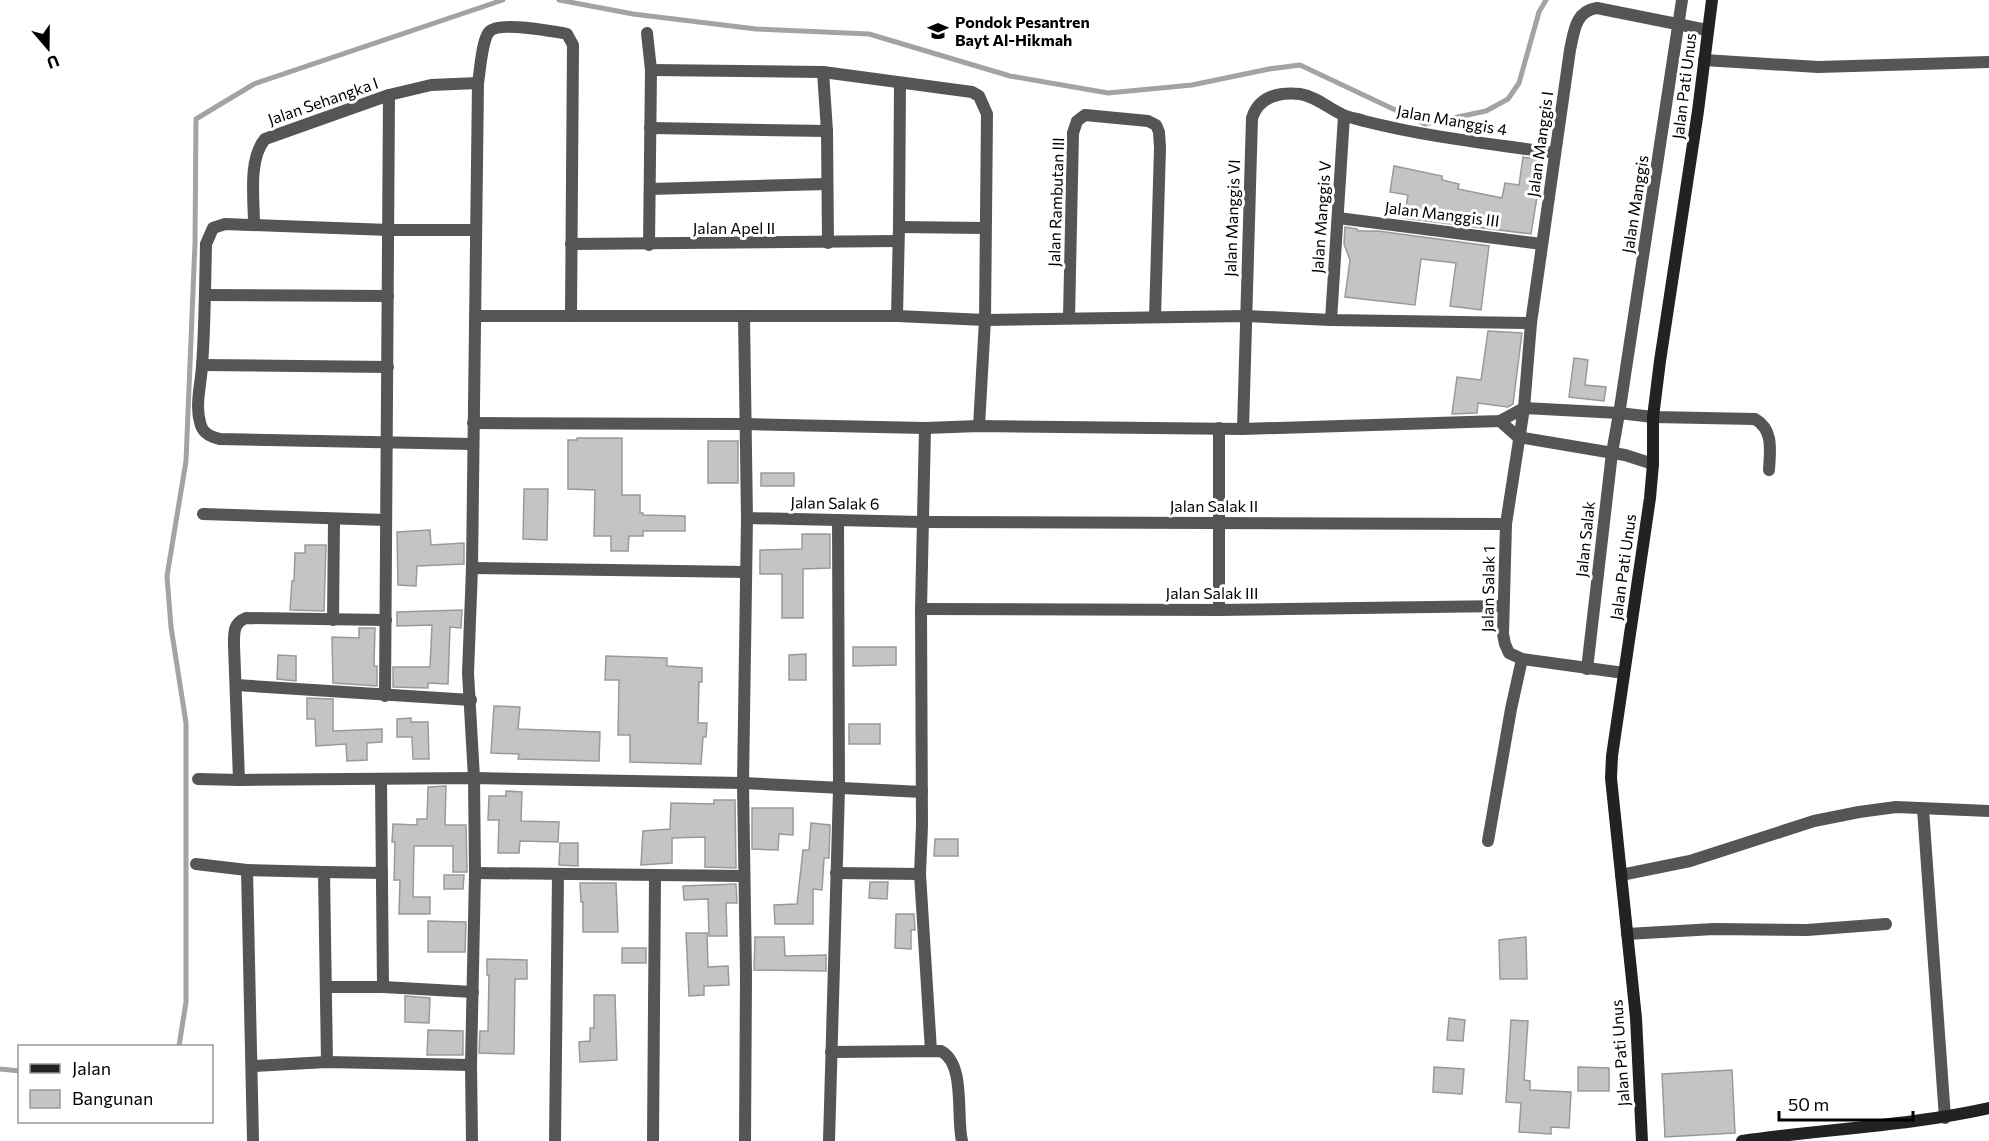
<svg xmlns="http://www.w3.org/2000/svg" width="1989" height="1141" viewBox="0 0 1989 1141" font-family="Commissioner,sans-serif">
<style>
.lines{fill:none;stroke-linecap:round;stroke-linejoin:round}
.stream{stroke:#a3a3a3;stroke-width:5}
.building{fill:#c4c4c4;stroke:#999;stroke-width:1.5}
.street{stroke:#555;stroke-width:12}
.secondary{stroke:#222;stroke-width:12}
.labels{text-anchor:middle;stroke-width:6;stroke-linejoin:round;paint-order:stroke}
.poi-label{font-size:16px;font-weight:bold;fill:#000;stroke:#fff;text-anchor:start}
.street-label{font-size:16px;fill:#000;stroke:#fff}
</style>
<rect width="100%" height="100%" fill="#fff"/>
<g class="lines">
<g class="stream">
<polyline points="559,0 633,14 756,29 869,34 1010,76 1108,93 1192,85 1269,69 1300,65 1425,124 1486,111 1508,99 1519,83 1539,12 1546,0"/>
<polyline points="179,1046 186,1002 186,723 171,627 167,576 186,461 195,243 196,119 254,84 503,0"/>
<polyline points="0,1069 20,1071"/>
</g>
</g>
<g class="building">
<polygon points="1523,157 1543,160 1531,234 1404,218 1408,195 1390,192 1394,166 1442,176 1442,180 1459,184 1458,189 1502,198 1505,183 1519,185"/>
<polygon points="1345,227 1357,229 1358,231 1378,231 1489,246 1481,310 1450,306 1456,263 1421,259 1415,305 1345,297 1350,260 1344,244"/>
<polygon points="1488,331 1522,333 1513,404 1508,407 1478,403 1477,413 1452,414 1457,377 1481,380"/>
<polygon points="1574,358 1588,360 1585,385 1606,387 1604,401 1569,397"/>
<polygon points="577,438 622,438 622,495 640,495 640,513 643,513 643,515 685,516 685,531 643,531 643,536 629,536 628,551 611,551 611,536 594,536 595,490 568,489 568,440 577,440"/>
<rect x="708" y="441" width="30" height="42"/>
<rect x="761" y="473" width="33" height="13"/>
<polygon points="524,489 548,489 547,540 523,539"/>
<polygon points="430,530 431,545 464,543 464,564 417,566 416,586 398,585 397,532"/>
<polygon points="802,534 830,534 830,568 803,569 803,618 782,618 782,574 760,574 760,550 802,549"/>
<polygon points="305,545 326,545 324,611 290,610 292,581 294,581 295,553 305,553"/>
<polygon points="462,610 461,628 450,627 448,684 428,683 428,688 393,687 393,667 430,667 432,625 397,626 397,612"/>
<polygon points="359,628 375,628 374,666 377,666 377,686 333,683 332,637 359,638"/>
<polygon points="853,647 896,647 896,665 853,666"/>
<polygon points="806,654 806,680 789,680 789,655"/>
<polygon points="278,655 296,656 296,681 277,679"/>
<polygon points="606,656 667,658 667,666 702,668 702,682 699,682 698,723 707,723 706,737 703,737 701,764 630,762 630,735 618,735 619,680 605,680"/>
<polygon points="307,698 333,699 333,731 382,729 382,742 367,743 367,760 347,761 346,744 316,746 315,719 307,719"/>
<polygon points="494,706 520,707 518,729 600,732 599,761 518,759 519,754 491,753"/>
<polygon points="411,718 411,722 428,722 429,759 413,759 412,737 397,737 397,719"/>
<rect x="849" y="724" width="31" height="20"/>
<polygon points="446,786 445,825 466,825 467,872 453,872 453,846 414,846 413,897 430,897 430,914 399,914 400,880 394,880 395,842 392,842 393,824 417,825 417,819 427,819 428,787"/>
<polygon points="506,791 522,792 521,821 559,822 558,842 520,841 519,853 498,853 499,820 488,820 489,796 506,796"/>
<polygon points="714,800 735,800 736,868 705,867 705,837 672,838 672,863 641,865 643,831 670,829 671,803 714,804"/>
<polygon points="752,808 793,808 793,835 779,834 778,850 752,849"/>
<polygon points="811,823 830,825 829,858 824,858 822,890 813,889 813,924 775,924 774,905 797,904 803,850 809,850"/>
<polygon points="935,839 958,839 958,856 934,856"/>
<polygon points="560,843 578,843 578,866 559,865"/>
<polygon points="444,875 464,875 463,889 444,889"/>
<polygon points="870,882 888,882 887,899 869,898"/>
<polygon points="580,883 616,883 618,932 583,932 583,902 581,902"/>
<polygon points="736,884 737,903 726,903 727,936 709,936 708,899 684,900 683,886"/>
<polygon points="896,914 914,914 915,930 911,930 911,949 895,948"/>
<polygon points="428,921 466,922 465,952 428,952"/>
<polygon points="686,933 707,933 708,967 728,966 729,985 704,986 704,995 689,996"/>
<polygon points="755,937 784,937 785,956 826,955 826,971 754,970"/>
<polygon points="1526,937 1527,979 1500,979 1499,940"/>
<rect x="622" y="948" width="24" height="15"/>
<polygon points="487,959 527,960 527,979 515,979 514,1054 479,1053 480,1031 488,1031 489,975 487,975"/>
<polygon points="594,995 615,995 617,1060 580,1062 579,1042 590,1041 590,1028 594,1028"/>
<polygon points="405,996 430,998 429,1023 405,1022"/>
<polygon points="1449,1018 1465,1020 1463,1041 1447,1040"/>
<polygon points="1511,1020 1528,1021 1524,1080 1530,1081 1530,1090 1571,1092 1569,1128 1551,1127 1551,1134 1519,1132 1521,1103 1506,1102"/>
<polygon points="428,1030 463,1031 463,1055 427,1055"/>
<polygon points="1434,1067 1464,1069 1462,1094 1433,1092"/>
<polygon points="1578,1067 1609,1068 1609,1091 1578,1091"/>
<polygon points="1732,1070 1735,1133 1665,1137 1662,1074"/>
</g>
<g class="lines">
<g class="street">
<polyline points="647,33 651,70 649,245"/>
<polyline points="1704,60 1818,67 1989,62"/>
<polyline points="651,70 823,72 972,92 979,96 987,114 985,320 979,426"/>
<polyline points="823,72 827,131 828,243"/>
<polyline points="650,128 827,131"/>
<polyline points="650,189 826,184"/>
<polyline points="1338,218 1542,244"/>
<path d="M254,225C254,199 248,159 265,139L389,95L431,85L478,83"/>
<polyline points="899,227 985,228"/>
<polyline points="571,244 898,241"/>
<polyline points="205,295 388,296"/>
<polyline points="475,316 897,316 985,320 1246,316 1331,320 1531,323"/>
<polyline points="744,316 747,518 743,783 746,975 745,1141"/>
<polyline points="897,316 899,227 900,83"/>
<polyline points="1069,318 1073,133 1077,121 1085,115 1148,121 1156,125 1159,132 1160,148 1155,317"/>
<polyline points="1331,320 1344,116"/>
<polyline points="202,365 388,367"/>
<polyline points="1500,421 1518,437 1625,455 1653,464"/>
<path d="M473,423L745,424L925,428L979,426L1243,429L1500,421L1524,408L1619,413L1653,417L1755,419C1774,430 1770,451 1769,470"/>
<polyline points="925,428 921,609 922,826 920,874 931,1051"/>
<polyline points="1219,428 1219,610"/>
<path d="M1243,429L1252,118C1259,96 1279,92 1300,94C1318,97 1330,110 1346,116C1351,118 1358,119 1364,121C1427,137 1491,144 1555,153"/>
<path d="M473,444L220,439C210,437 202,433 200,422C195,405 201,384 202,366C205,326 205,285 206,244L213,228L225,224L389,230H476"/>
<polyline points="203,514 386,520"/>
<polyline points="747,518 922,522 1506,524"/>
<polyline points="472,568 746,572"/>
<polyline points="921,609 1219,610 1503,606"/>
<polyline points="333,620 334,520"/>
<path d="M386,620L246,618C233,623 234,633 234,645L239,780L474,778L743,783L922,792"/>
<polyline points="1587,669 1612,453 1620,408 1682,0"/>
<path d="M1624,673L1522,659L1509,653L1505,644L1503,634L1506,524L1524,408L1531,323L1570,50C1574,32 1575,11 1597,8L1707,30"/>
<polyline points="236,685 471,700"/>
<polyline points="385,696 389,95"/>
<polyline points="198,779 239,780"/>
<polyline points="1923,809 1945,1118"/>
<polyline points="1488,841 1511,709 1522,659"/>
<polyline points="196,864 247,870"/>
<polyline points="324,872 382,873"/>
<polyline points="475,873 744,876"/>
<polyline points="836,873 920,874"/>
<polyline points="1621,875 1690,861 1814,821 1859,812 1896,807 1989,811"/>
<polyline points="1627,934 1714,929 1807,930 1886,924"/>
<polyline points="326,987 383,987 381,780"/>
<polyline points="383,987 473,992"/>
<path d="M831,1052L941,1051C966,1064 956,1117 962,1141"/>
<polyline points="252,1066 327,1062 471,1065"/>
<polyline points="253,1141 247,870 324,872 327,1062"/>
<path d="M472,1141L471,1065L475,873L474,778L468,673L472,568L478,83C480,71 482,40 489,32C498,21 549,31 563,33L567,34L573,45L571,315"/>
<polyline points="555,1141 558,875"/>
<polyline points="653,1141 655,876"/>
<polyline points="829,1141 839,789 838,520"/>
</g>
<g class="secondary">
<polyline points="1642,1141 1636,1018 1611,778 1612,756 1650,498 1653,464 1653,417 1660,361 1698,111 1712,0"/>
<path d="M1742,1141C1824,1129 1908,1126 1989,1108"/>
</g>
</g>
<defs>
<g id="school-bare" transform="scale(1.62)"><path d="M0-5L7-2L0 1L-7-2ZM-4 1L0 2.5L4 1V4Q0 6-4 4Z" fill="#000" stroke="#fff" stroke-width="2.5" paint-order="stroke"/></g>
</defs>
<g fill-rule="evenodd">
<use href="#school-bare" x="938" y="31"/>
</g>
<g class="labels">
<g class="poi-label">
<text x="955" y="28">Pondok Pesantren<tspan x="955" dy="18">Bayt Al-Hikmah</tspan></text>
</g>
<g class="street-label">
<text transform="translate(1684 86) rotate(-83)" y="6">Jalan Pati Unus</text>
<text transform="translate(323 101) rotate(-19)" y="6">Jalan Sehangka I</text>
<text transform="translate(1452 120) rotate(10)" y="6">Jalan Manggis 4</text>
<text transform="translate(1540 144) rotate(-82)" y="6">Jalan Manggis I</text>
<text transform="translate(1056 202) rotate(-88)" y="6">Jalan Rambutan III</text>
<text transform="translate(1635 204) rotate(-81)" y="6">Jalan Manggis</text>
<text transform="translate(1442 214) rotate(7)" y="6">Jalan Manggis III</text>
<text transform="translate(1321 217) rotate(-86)" y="6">Jalan Manggis V</text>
<text transform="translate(1232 218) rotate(-88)" y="6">Jalan Manggis VI</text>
<text x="734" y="234">Jalan Apel II</text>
<text transform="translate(835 503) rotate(1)" y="6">Jalan Salak 6</text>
<text x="1214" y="512">Jalan Salak II</text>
<text transform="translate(1585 539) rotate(-84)" y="6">Jalan Salak</text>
<text transform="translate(1623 567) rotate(-82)" y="6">Jalan Pati Unus</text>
<text transform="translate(1488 589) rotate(-89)" y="6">Jalan Salak 1</text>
<text x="1212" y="599">Jalan Salak III</text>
<text transform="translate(1620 1053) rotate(-94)" y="6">Jalan Pati Unus</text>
</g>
</g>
<rect x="18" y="1045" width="195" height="78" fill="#ffffff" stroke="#999999" stroke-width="1.5"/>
<rect x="30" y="1064" width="30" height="9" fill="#222222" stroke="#999999" stroke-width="1.5"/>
<text x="72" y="1075" font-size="18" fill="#000000">Jalan</text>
<rect x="30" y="1090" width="30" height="18" fill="#c4c4c4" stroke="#999999" stroke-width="1.5"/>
<text x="72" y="1105" font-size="18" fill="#000000">Bangunan</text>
<g transform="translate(48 48) rotate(160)" stroke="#ffffff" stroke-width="4.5" paint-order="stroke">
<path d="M0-4.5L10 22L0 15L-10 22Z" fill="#000000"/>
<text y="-9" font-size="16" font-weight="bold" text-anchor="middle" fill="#000000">U</text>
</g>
<path d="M1779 1111v9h134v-9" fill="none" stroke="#000000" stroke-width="3"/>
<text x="1788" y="1111" font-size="18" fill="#000000" stroke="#ffffff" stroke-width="4.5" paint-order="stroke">50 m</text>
</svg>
